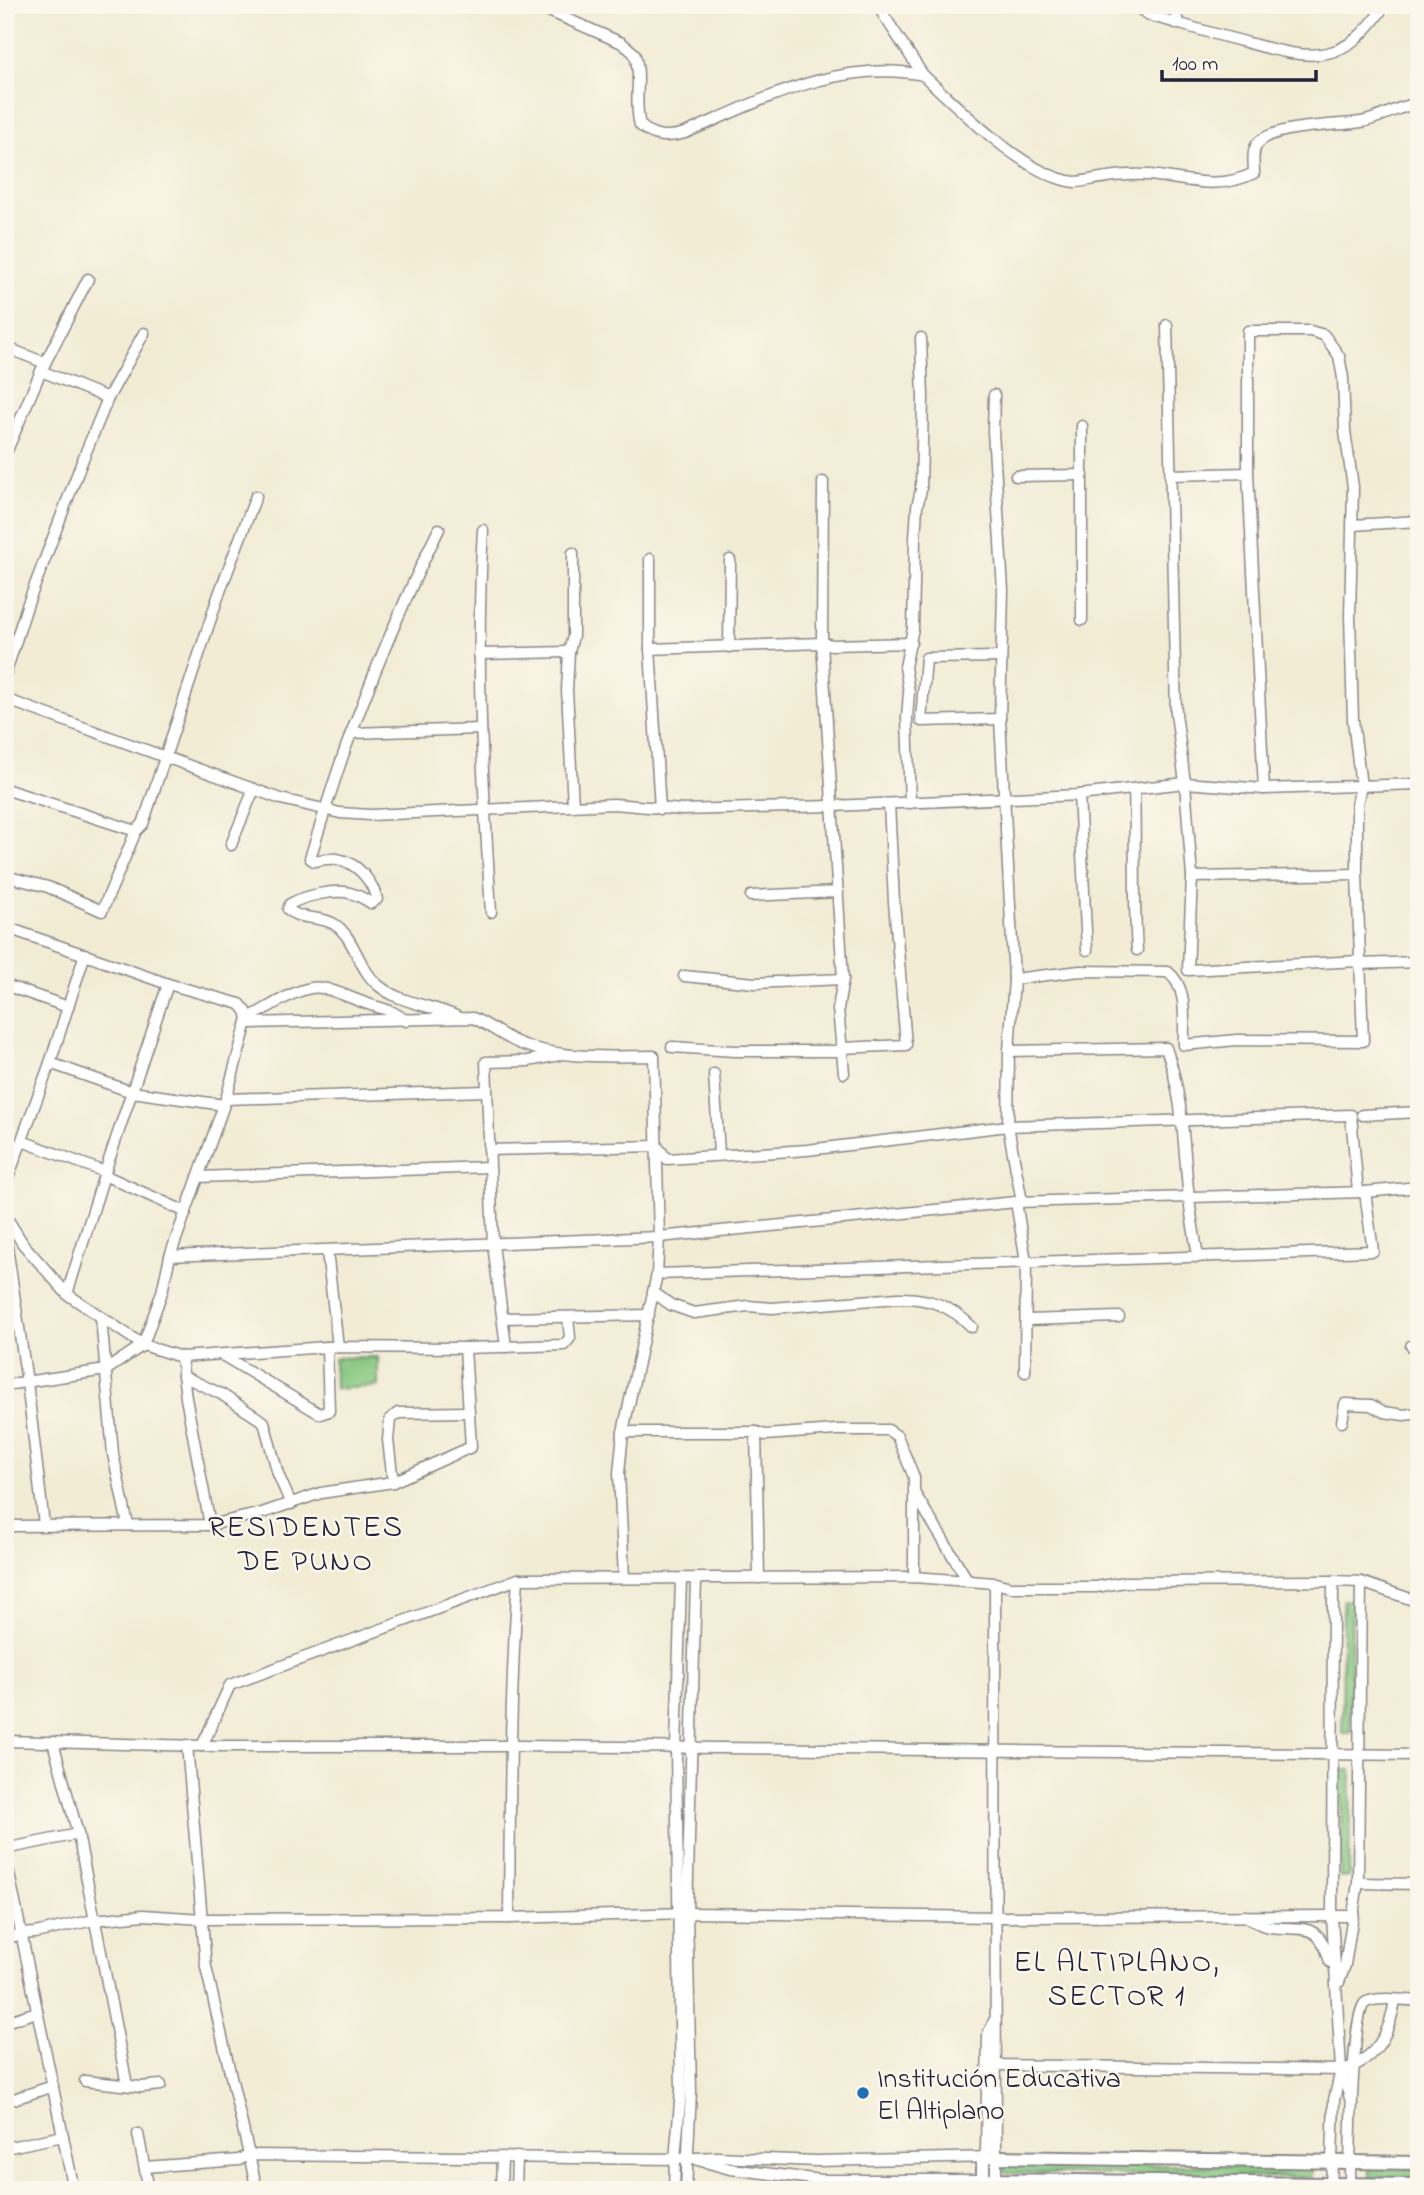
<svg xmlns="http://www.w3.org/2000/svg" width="1424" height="2195" viewBox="0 0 1424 2195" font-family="'Indie Flower',sans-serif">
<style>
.green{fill:#87c880;stroke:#54755e;stroke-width:2}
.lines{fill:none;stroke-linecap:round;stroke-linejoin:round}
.minor-casing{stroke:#8a8788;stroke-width:13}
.major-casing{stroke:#8a8788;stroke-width:16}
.minor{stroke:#fff;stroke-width:10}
.major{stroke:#fff;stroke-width:12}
.poi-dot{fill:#1f6fb2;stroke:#fbf7ec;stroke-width:2.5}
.labels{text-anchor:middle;stroke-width:5;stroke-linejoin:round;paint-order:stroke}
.poi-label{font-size:28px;fill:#22223b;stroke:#fbf7ec;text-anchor:start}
.neighbourhood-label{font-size:30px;letter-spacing:2px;fill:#22223b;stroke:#fbf7ec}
</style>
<rect width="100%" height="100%" fill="#fbf7ec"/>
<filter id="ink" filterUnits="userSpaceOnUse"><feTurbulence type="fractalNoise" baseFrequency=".0143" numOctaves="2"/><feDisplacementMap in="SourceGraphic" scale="14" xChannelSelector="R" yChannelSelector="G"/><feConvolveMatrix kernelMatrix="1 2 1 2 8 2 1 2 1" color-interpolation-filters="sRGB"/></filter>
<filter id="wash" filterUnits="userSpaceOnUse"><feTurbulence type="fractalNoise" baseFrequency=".00686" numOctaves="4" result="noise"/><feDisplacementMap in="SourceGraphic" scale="28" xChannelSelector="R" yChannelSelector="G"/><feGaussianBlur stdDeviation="1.57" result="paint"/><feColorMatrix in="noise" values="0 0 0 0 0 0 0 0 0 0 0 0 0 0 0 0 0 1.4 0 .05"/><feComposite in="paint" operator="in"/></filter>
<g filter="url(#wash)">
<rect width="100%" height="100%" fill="#f2ecd4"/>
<g class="green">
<polygon points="378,1357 378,1386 335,1389 334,1358"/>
<polygon points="1343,1600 1352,1600 1350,1733 1342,1733"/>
<polygon points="1342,1770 1351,1770 1349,1877 1340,1877"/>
<polygon points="1005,2163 1312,2167 1312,2178 1007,2173 1003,2171"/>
<polygon points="1370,2168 1419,2169 1419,2179 1370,2178"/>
</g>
</g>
<g filter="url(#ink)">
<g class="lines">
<g class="minor-casing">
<g id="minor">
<path d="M535,5L622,43L634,53C643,76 633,102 640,125C654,138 667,138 685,133C760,101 839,58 923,75C959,108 1026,177 1075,182C1083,182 1093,179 1101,178C1118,175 1133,174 1149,175C1187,179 1218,191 1254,173C1254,163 1251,149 1259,142C1277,125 1336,126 1361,122C1381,119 1398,105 1419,104"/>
<polyline points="877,5 923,75"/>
<path d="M1133,5L1151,16L1166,20C1194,28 1221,36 1249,43C1313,61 1345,65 1385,5"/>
<polyline points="1175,5 1178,24"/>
<polyline points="1167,325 1176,713 1185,783 1192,877 1188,970 1359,961"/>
<polyline points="5,347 45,363"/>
<polyline points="41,371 108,398"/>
<polyline points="994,395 993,431 1003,590 1000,719 1014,979 1009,1051 1008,1126 1022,1202"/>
<polyline points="1082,426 1082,620"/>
<polyline points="5,455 41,371 88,279"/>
<polyline points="1170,475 1248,473"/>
<polyline points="1016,476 1083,475"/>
<polyline points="823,482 822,643 843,979 838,1009 844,1073"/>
<polyline points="1352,525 1419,521"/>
<path d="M439,529C406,595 378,662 352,731C336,772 324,815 310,858L314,861C321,860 330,858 337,859C357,862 372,881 377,899L371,903C365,899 357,895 350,893C334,889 304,896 290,904L288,909C299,921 320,915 334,924C355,937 358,969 378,985C400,1004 433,1005 458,1017"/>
<path d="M483,530C475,658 483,784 491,912"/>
<polyline points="650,559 650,649 660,809"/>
<polyline points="729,647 730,560"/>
<polyline points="650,649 822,643 832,645 911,643"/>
<polyline points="479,654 569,652"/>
<polyline points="5,675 27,606 83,459 108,398 144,333"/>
<polyline points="5,699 281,799 340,813 370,815 614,804 682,810 833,806 1079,795 1185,783 1264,789 1419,784"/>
<polyline points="1000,719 921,721 926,658 1001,657"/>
<polyline points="351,733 481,729"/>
<polyline points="5,789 136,831"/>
<path d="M1134,789C1136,842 1133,896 1137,950"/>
<polyline points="1079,795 1087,950"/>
<polyline points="910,803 907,718 909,692 905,667 913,628 915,539 917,507 921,490 923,398 921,338"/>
<polyline points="573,806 567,690 569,652 573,636 573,553"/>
<polyline points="231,845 254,789"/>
<polyline points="5,876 48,887 102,911 136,831 143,824 219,594 256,496"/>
<polyline points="1192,877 1357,874"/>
<polyline points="751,896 838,892"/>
<polyline points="5,927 168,984 240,1004 246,1011 248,1018 226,1099 170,1256 162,1292 143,1345 106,1370 5,1385"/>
<polyline points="1359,964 1419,962"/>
<polyline points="684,976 755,983 843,979"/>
<path d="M1014,979L1080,971L1168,972C1189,988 1183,1022 1184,1045L1237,1040L1363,1041L1357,874V804L1361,786L1353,720L1350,616L1353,487L1345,431L1343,378L1339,356L1324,335L1310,331H1248V473L1264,789"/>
<polyline points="5,985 68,1007"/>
<path d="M248,1018C268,1009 300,984 322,988C338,991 352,999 368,1004C385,1010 392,1009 406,1021"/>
<path d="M247,1023L473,1018C490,1025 503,1037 521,1044C564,1060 609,1056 654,1056L659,1237L657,1274L623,1432L619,1473L624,1578"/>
<polyline points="672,1047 735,1051 841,1051"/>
<polyline points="842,1048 906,1045 894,902 889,804"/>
<path d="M1009,1051L1166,1048C1184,1099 1183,1145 1189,1198C1191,1218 1195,1237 1198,1257"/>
<polyline points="50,1063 132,1092 224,1105"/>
<polyline points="714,1074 719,1154"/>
<polyline points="226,1099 486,1091"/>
<polyline points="1362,1115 1419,1112"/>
<polyline points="22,1141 105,1172"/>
<polyline points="489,1150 657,1146 667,1159 807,1150 1008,1126 1351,1115 1358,1192"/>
<polyline points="104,1175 186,1212"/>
<polyline points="198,1177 489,1167"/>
<polyline points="5,1186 50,1063 85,954"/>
<polyline points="1016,1202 1026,1261 1025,1372"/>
<polyline points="5,1215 23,1244 67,1294 143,1345 181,1357 327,1347 465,1348 564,1345 570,1338 568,1317"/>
<polyline points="5,1233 27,1382 44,1525"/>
<polyline points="327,1251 338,1347"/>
<polyline points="170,1256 659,1237 1016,1202 1365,1192 1419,1187"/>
<polyline points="657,1274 1373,1251 1365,1192"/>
<path d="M653,1292L671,1305L694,1313L748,1306L772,1308L898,1298C928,1297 951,1306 972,1327"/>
<polyline points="67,1294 105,1172 168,984"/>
<polyline points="101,1317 113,1454 128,1525"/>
<polyline points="504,1318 649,1315"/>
<polyline points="1027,1320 1119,1317"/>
<polyline points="1411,1346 1419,1345"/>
<polyline points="506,1347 493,1244 486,1062 528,1061 559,1055"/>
<polyline points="222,1355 320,1414 329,1411 327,1347"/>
<polyline points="181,1357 186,1398 210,1525"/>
<polyline points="183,1376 221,1394 264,1422 278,1474 291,1504"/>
<polyline points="1342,1422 1345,1404 1371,1405 1384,1412 1404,1415 1419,1413"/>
<polyline points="623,1432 756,1432 765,1435 836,1430 888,1430 897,1436 914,1477 914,1577"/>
<polyline points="756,1432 759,1578"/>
<polyline points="393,1482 388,1440 390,1419 398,1413 469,1412"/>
<polyline points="915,1494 968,1581"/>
<polyline points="5,1526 210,1525 262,1513 321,1493 393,1482 471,1447 465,1348"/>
<polyline points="1333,1581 1332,1916 1341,2069 1352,2105"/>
<polyline points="995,1583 996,2190"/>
<polyline points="5,1741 202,1746 519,1746 1419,1755"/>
<polyline points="53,1742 78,1834 127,2085"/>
<polyline points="187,1745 206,1967 257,2190"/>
<polyline points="202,1746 230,1685 518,1579 914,1577 995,1583 1011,1587 1096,1587 1125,1582 1333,1581 1361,1582 1419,1602"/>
<polyline points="5,1849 78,1834"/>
<polyline points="5,1854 74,2190"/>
<polyline points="1358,1883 1419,1884"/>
<path d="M1245,1916C1252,1920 1258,1924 1265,1926C1301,1933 1318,1917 1330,1962"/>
<path d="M509,1918C510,1805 510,1692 518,1579"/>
<polyline points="5,1939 21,1934 35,1933 94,1920 143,1915 202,1919 509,1918 687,1913 997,1917 1353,1916"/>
<polyline points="1339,1982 1345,1965 1358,1883 1361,1582"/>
<polyline points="5,2022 37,2012"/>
<path d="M996,2065L1344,2070C1377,2058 1390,2033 1395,2000"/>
<polyline points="85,2081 141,2087 161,2085"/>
<polyline points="5,2102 53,2086"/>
<polyline points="138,2134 149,2190"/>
<polyline points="5,2148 63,2136"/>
<polyline points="698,2160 730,2169 822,2180 983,2180"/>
<polyline points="983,2161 986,2150 988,2034 994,2021"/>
<polyline points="145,2167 239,2160 248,2155 675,2159 716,2157 817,2161 995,2157"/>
<polyline points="501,2190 502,2157"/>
<polyline points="516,2190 517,2157"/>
<polyline points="674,2190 675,2159 681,2091 676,1749 681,1579"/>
<polyline points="686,2190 691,2092 687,1913 696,1579"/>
<polyline points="1331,2190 1334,2100 1341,2070"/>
<path d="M1350,2190C1350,2165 1351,2013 1365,2003C1374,1996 1407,2000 1419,2001"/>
</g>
</g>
<g class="major-casing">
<g id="major">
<polyline points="995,2157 1419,2163"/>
<polyline points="983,2161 983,2190"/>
<polyline points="983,2180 1419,2185"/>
</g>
</g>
<use href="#minor" class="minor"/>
<use href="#major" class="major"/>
</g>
</g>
<circle class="poi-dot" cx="863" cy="2093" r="7"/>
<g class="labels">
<g class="poi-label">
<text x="877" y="2087">Institución Educativa<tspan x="877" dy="32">El Altiplano</tspan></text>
</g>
<g class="neighbourhood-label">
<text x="306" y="1536">RESIDENTES<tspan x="306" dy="34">DE PUNO</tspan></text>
<text x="1117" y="1971">EL ALTIPLANO,<tspan x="1117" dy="34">SECTOR 1</tspan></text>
</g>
</g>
<rect width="1424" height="2195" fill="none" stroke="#fbf7ec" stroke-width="28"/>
<path d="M1162 70v10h154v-10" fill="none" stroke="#22223b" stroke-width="3.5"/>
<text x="1172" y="70" font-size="21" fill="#22223b" stroke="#fbf7ec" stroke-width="5" paint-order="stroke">100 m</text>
</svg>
